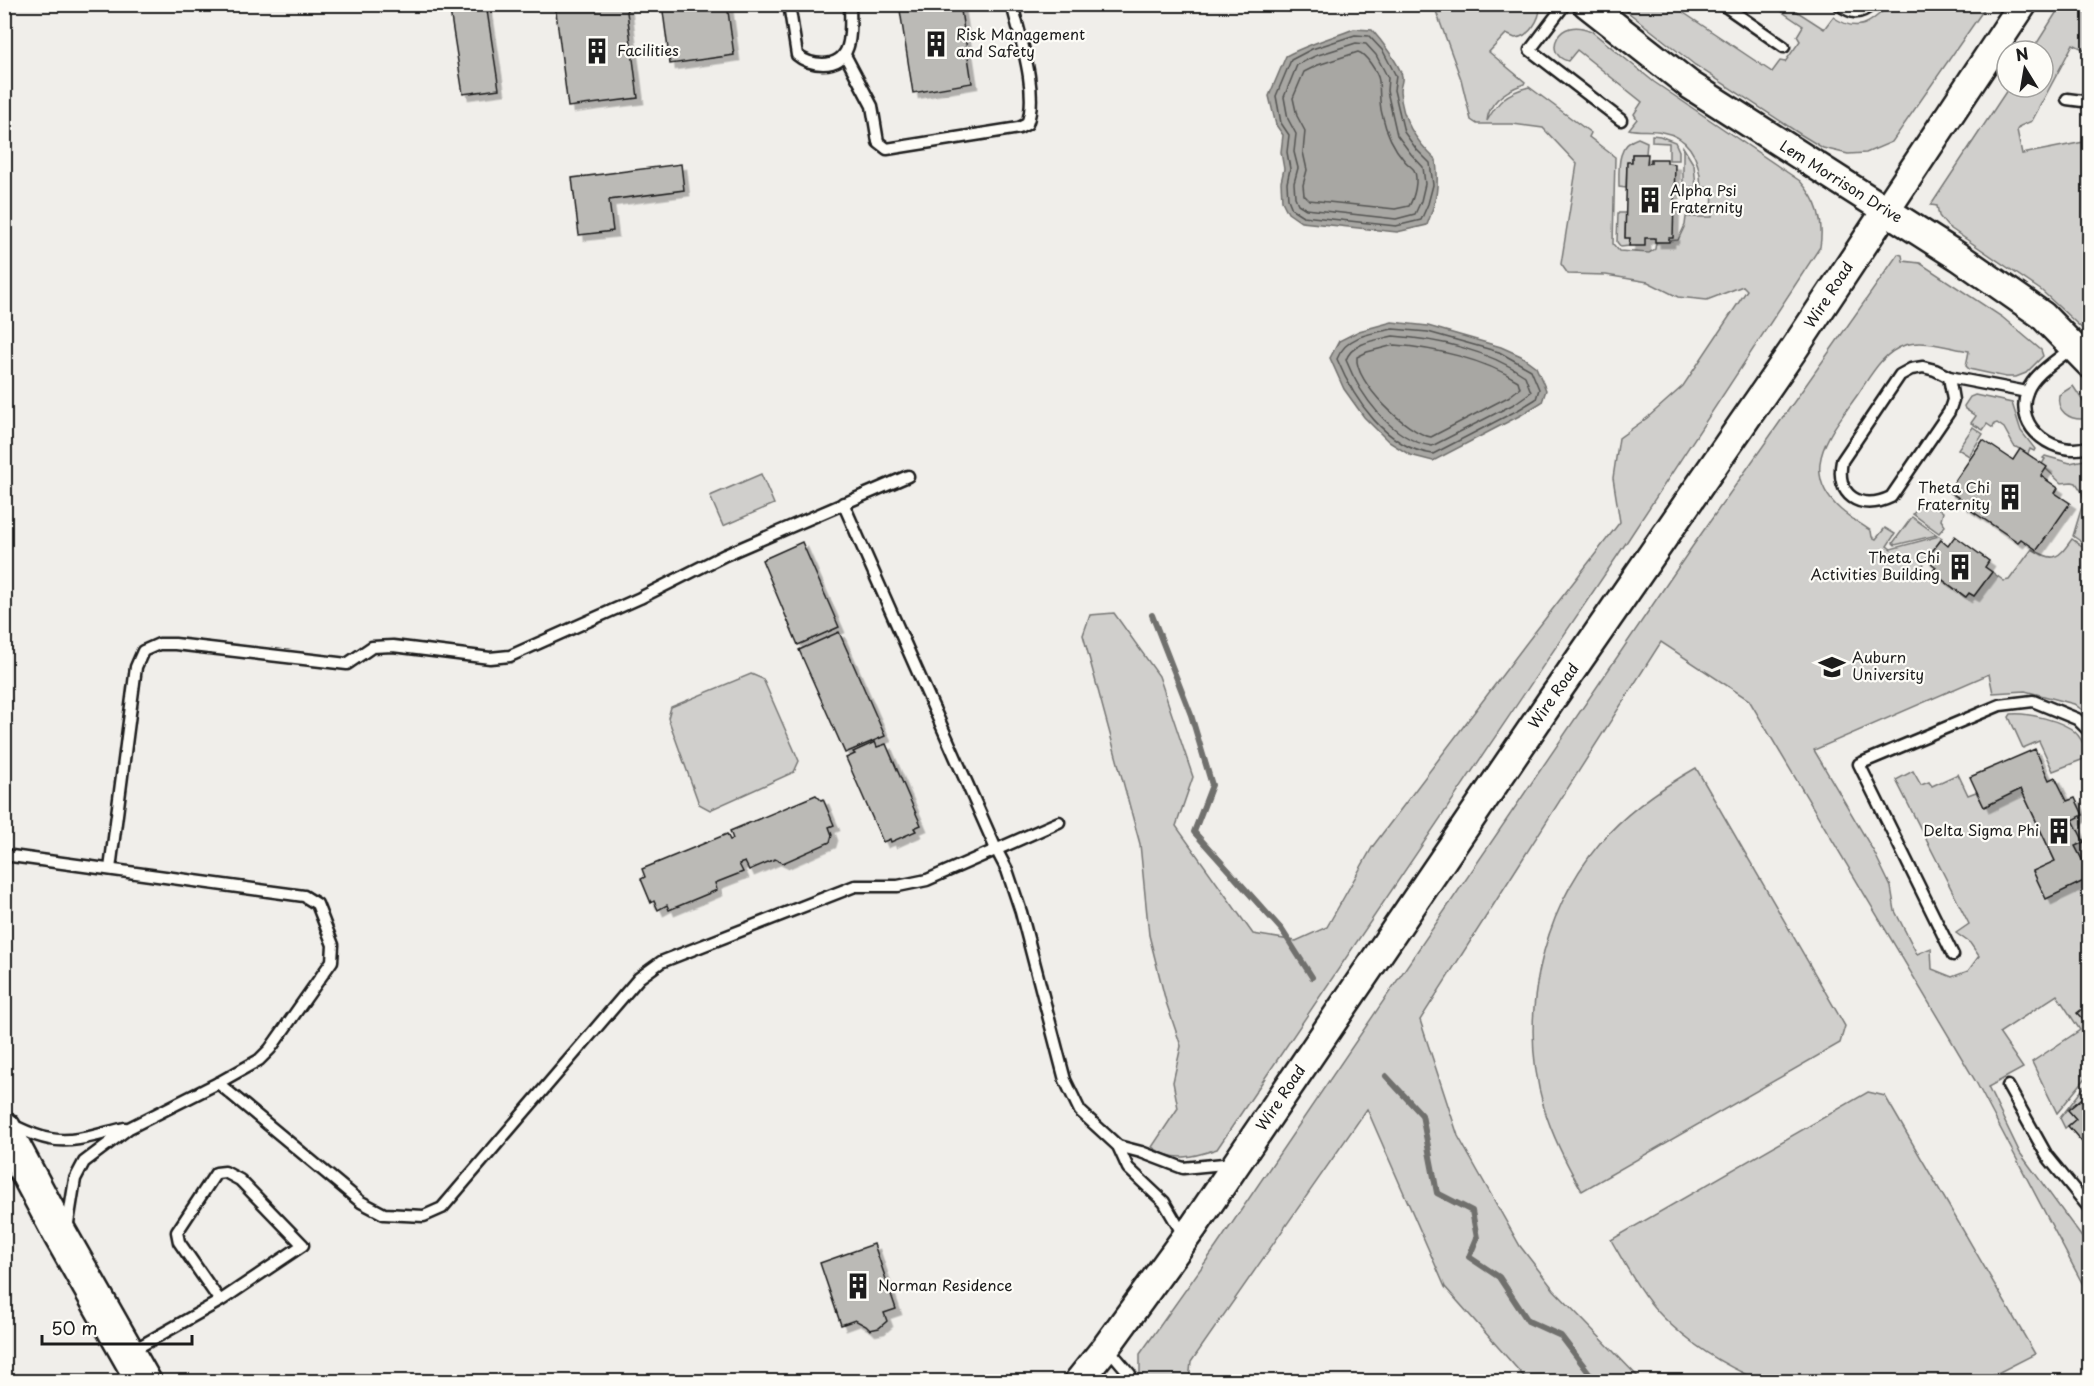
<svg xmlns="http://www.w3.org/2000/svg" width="2094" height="1386" viewBox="0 0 2094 1386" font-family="'Playpen Sans',sans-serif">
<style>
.green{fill:#d0cfcc;stroke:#767674;stroke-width:1.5}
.water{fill:#a8a7a3;stroke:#706f6d;stroke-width:1.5}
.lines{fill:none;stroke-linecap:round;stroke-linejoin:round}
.shore{stroke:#545452;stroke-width:1.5}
.stream{stroke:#706f6d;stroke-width:6}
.building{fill:#bbbab6;stroke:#1c1c1c;stroke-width:1.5;filter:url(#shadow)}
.service-casing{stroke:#1c1c1c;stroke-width:15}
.tertiary-casing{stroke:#1c1c1c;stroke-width:32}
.primary-casing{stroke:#1c1c1c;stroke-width:38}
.service{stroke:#fdfcf7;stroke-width:10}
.tertiary{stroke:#fdfcf7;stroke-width:27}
.primary{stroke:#fdfcf7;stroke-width:33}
.labels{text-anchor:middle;stroke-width:4.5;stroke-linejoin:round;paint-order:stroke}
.poi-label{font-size:15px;fill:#1c1c1c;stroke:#fdfcf7;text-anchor:start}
.street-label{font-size:15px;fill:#1c1c1c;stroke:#fdfcf7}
</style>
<defs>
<filter id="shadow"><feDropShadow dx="5.5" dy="5.5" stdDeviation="0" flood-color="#0004"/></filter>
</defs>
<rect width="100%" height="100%" fill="#f0eeea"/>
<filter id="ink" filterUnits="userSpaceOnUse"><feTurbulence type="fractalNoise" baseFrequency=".0167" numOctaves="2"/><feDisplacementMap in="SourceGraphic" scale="12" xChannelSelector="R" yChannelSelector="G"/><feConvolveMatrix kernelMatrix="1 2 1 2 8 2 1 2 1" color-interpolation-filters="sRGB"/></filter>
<g filter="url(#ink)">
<g class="green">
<path d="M1435,5H1540C1541,18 1530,37 1515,38L1506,34L1489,52L1525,82L1524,84C1507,90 1489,100 1487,121C1498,101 1506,93 1529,87L1591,133L1589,137L1615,157L1613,244L1619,251L1649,253L1655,249L1656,242L1678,240L1685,225L1686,217H1712L1713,188L1701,187C1700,161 1691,137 1662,132C1651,129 1640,132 1629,129L1637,119L1634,114L1642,102L1577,50L1568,61C1542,55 1558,15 1591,31L1654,82L1800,181C1818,201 1824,221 1820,247L1628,540L1217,1149C1193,1157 1174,1163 1152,1147L1178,1108L1173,1082L1181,1046L1166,1002L1149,935L1140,844L1083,635L1090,615L1114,613L1159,676L1193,777L1176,826L1253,934L1296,941L1327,927L1373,846L1528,641L1620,522L1613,478L1619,438L1647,418L1683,386L1747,290L1743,286L1707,300L1678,297L1648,282L1606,275L1568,274L1561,264L1577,164L1543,128L1513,124H1477L1471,120L1461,79L1437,14Z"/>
<path d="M1619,5H1677L1684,13L1772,72L1780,61L1785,62L1800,41L1797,36L1803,26L1772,5H1787L1824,29L1833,17C1858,34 1870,24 1889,5H1987L1892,142L1866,153L1848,154L1823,148L1800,134L1695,65Z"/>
<polygon points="2061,5 2089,5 2089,52 2073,44 2032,121 2020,126 2017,130 2022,154 2089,141 2089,335 2042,291 1947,226 1939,216 1937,206 1931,205 2009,87 2043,87 2043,51 2032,51"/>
<polygon points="1652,135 1660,136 1675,142 1679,151 1679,160 1669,160 1669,143 1652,142"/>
<path d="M1638,138L1647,142L1646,154H1632V162L1627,163L1626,188L1619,187C1619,168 1616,145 1638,138Z"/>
<polygon points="1683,147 1694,165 1696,187 1683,187"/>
<polygon points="1618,213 1626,213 1625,237 1630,238 1629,246 1621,247 1617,242"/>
<path d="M1898,254L1902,255L1903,261L1920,263L2002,317L2041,350L2043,356L2026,373L2016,377H2006L1969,369L1966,366L1969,351C1949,348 1925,339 1905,345C1882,353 1871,375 1858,394C1832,431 1796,470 1841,510C1850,518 1861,524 1871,531L1872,537L1876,539L1885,528L1895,534L1887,546L1891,549L1939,536L1942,538L1921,568L1923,572L1929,576L1932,572L1965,597L1969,593L1974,596L1992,572L2004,581L2009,580L2032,549C2054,562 2057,560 2072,539L2089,551V715L2074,704L2025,691L1993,693L1989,674L1814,750L1874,852L1891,887L1895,911L1917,954L1931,948L1932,969L1952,977L1968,971L1979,956L1970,943L1956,933L1969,924L1896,780L1913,771L1921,785L1929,782L1932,786L1958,774L1968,795L1976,792L1984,806L2021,789L2055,861L2033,871L2047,898L2089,878V1003L2078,1013L2089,1026L2085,1030L2089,1035V1074L2057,1113L2032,1062L2080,1030L2057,995L1999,1033L2023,1068L1988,1087L2020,1153L2089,1247V1296L1976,1082L1749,700L1661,642L1420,1020L1458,1136L1520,1246L1554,1290L1642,1381H1528L1445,1287L1367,1109L1191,1362L1189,1381H1140V1354L1216,1247L1692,547Z"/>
<path d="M2073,386L2089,410L2084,419C2069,420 2056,411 2059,395Z"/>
<polygon points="1975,395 2012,403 2021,431 2035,449 2034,451 2030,449 2028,454 2014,446 2004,428 1997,423 1994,424 1993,428 1987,424 1983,430 1971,423 1976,416 1965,409 1964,406 1970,397"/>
<polygon points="1973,427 1983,434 1969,456 1958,449"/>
<polygon points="2045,456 2070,463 2089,459 2089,547 2073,536 2084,500 2082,492 2076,483 2072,482 2061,483 2046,469 2046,467 2042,464 2045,459 2043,458"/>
<polygon points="761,474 774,504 723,526 710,496"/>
<polygon points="1925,499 1943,512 1941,520 1945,526 1939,533 1913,514"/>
<polygon points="1912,517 1937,535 1895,545 1893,543"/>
<polygon points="751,674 763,679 799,761 794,772 710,810 699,804 668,718 671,707"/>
<path d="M2011,714C2027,712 2063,721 2075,732C2082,738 2085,748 2089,757L2053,771L2039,741L2023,748L2009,717Z"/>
<path d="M1696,768L1845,1026L1840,1043L1582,1191C1567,1165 1553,1138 1544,1108C1518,1018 1540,915 1600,843C1626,812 1661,788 1696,768Z"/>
<polygon points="2089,840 2089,875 2075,846"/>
<polygon points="2089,1081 2089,1093 2068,1109 2076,1119 2065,1128 2060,1118"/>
<path d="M1868,1092L1885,1096L2035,1354L1982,1381H1761C1725,1366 1690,1345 1662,1316C1641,1295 1626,1266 1611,1240Z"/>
</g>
<g class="water">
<path d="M1354,29L1372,30C1380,39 1401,66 1402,77C1403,81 1400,86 1400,91C1402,120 1415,140 1436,160C1439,188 1437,199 1427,225L1397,232L1301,222L1288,213L1282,201L1281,182L1284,169L1281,152L1283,135L1276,125L1269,96L1286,56C1308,44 1331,38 1354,29Z"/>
<polygon points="1392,322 1428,326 1501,347 1521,356 1536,367 1546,390 1542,402 1521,415 1433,461 1410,455 1389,442 1364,417 1344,389 1330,358 1339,341 1359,331"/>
</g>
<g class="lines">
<g class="shore">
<polygon points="1355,35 1369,36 1383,51 1396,76 1394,90 1404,132 1417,150 1430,163 1433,185 1428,204 1421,220 1396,226 1303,216 1292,209 1288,199 1287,183 1290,169 1287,152 1289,135 1281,123 1276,96 1291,60 1312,49"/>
<polygon points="1356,43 1366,44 1376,55 1388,78 1387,91 1397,135 1411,154 1423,167 1425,184 1421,201 1415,214 1396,219 1306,209 1298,204 1295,197 1294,183 1298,168 1294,152 1296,134 1288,119 1284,97 1297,65 1315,56"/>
<path d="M1358,52C1366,54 1378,73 1379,81C1380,92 1379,103 1382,114C1386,132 1392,146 1404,160C1407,164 1412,167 1414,170C1419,180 1414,198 1409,206L1395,209L1309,200L1304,195L1303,185L1307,170L1303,152L1305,131L1297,116L1293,98L1304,72L1318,65Z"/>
<path d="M1393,329L1428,332L1499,352L1531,370L1539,389L1536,399L1518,410L1433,454C1386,448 1354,400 1337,359C1346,336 1371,333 1393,329Z"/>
<path d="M1393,336C1437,339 1488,350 1525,376L1531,392L1514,404L1432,446C1391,440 1360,395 1346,360C1352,342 1377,340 1393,336Z"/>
<path d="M1394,345C1434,348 1484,359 1518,381L1520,388L1510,396L1431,437C1407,433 1354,382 1357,357L1367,352Z"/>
</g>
<g class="stream">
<polyline points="1152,615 1191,715 1212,785 1194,832 1282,930 1312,977"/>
<polyline points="1386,1076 1422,1115 1437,1193 1472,1211 1477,1238 1469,1257 1499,1277 1528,1321 1561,1336 1596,1382"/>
</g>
</g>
<g class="building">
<polygon points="449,4 486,4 499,89 463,94"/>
<polygon points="555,4 626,4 638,98 568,107"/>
<polygon points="662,4 727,4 734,55 670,64"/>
<polygon points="899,4 960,4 972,83 913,93"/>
<polygon points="1632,154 1648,154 1647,164 1651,163 1651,159 1667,159 1667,163 1675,164 1673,238 1669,238 1669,242 1655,242 1655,238 1645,238 1645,246 1629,246 1630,238 1625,238 1627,162 1632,162"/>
<polygon points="681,164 684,190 609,200 613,231 579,235 572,178"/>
<polygon points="1983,440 2013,460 2020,449 2047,467 2041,476 2058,488 2055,493 2070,503 2037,550 2021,539 2018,542 1963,505 1965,502 1948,491"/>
<polygon points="1955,536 1989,561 1985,567 1992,572 1974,596 1969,593 1966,597 1932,572 1936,567 1926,559 1941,540 1948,546"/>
<polygon points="802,542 839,627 798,645 762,560"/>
<polygon points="839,632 885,736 845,753 799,650"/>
<polygon points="875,742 877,747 886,744 921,825 914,828 916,831 891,842 890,839 883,842 846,758 855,754 853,752"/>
<polygon points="2035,749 2049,780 2055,777 2067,801 2075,798 2083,815 2073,820 2084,842 2075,846 2090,875 2090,878 2046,899 2033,871 2055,861 2021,789 1984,807 1970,777"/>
<polygon points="816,795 821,800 823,799 834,825 829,827 832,835 830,842 783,863 775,859 749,870 745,862 739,864 743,872 715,883 717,890 669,910 667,905 658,910 654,901 651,903 641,879 645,877 642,869 727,834 730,840 733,839 730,831"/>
<polygon points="2090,1003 2090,1027 2077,1013"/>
<polygon points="2085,1096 2090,1102 2090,1151 2068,1126 2076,1119 2068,1110"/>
<polygon points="874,1244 896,1309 884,1313 887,1321 879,1328 870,1330 866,1326 855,1320 841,1325 820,1263"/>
</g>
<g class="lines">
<g class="service-casing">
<g id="service">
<path d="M789,4L797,55C804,61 814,64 823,64C856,64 850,27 850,4"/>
<polyline points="1565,4 1530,50 1621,120"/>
<polyline points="1722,4 1784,47"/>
<path d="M1838,4C1852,14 1859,16 1872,4"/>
<path d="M845,55L872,106L878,142L887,149L1019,128L1027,124C1039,93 1020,37 1012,4"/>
<polyline points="2067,99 2090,102"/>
<path d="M2074,346C2059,359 2034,373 2027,392C2013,428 2057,459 2090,446"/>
<path d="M1923,367L1935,370L1949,377L1953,400L1949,412L1891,497C1860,512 1835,495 1842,461L1900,375L1911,369Z"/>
<polyline points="1949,377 2027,392"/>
<polyline points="843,503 996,849 1007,870 1021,912 1065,1080 1080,1111 1118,1146 1128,1168 1164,1202 1185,1238"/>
<polyline points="4,855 304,896 317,904 333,945 332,961 270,1049 259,1060 218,1083 129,1128 84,1162 75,1179 67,1229"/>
<polyline points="110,869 136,667 143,651 159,644 175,644 347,664 372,647 393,646 490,658 510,656 640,598 725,555 908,476"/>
<polyline points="1953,955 1859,764 2000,705 2033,701 2077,719 2090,732"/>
<polyline points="218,1083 361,1202 384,1214 424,1216 442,1208 639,978 661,962 855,886 898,886 927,880 1059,822"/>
<polyline points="2008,1086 2047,1156 2090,1209"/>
<path d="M10,1124C23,1130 36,1137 50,1139C74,1144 102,1133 125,1128"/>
<polyline points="1118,1146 1141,1152 1183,1168 1234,1163"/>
<polyline points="1107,1347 1130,1374 1130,1382"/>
<polyline points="130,1352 220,1301 303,1245 240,1180 225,1172 216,1173 177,1232 179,1242 220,1301"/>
</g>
</g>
<g class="tertiary-casing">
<g id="tertiary">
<polyline points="1587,4 1690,85 1959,257 2042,315 2090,364"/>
<polyline points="1078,1382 1106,1347 1194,1226 1550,702 1794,349 2023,4"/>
</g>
</g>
<g class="primary-casing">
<polyline id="primary" points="4,1129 60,1234 144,1382"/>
</g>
<use href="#service" class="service"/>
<use href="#tertiary" class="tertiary"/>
<use href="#primary" class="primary"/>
</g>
</g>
<defs>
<g id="building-bare" transform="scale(2.07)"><path d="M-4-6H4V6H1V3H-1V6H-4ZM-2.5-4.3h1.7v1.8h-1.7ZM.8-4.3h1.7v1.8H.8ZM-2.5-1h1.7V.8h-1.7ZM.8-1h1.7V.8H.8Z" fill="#1c1c1c" stroke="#fdfcf7" stroke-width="2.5" paint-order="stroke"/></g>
<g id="university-bare" transform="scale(2.07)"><path d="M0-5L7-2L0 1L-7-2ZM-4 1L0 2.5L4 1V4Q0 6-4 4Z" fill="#1c1c1c" stroke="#fdfcf7" stroke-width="2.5" paint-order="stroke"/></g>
</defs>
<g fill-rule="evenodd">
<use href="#building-bare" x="936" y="44"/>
<use href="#building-bare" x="597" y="51"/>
<use href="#building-bare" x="1650" y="200"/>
<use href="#building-bare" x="2010" y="497"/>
<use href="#building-bare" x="1960" y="567"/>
<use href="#university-bare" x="1832" y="667"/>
<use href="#building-bare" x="2059" y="831"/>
<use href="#building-bare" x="858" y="1286"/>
</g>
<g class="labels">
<g class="poi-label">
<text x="956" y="40">Risk Management<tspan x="956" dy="17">and Safety</tspan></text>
<text x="617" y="56">Facilities</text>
<text x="1670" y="196">Alpha Psi<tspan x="1670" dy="17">Fraternity</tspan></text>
<text x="1990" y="493" text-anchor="end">Theta Chi<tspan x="1990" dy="17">Fraternity</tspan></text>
<text x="1940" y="563" text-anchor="end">Theta Chi<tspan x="1940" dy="17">Activities Building</tspan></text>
<text x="1852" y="663">Auburn<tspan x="1852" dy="17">University</tspan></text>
<text x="2039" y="836" text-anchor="end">Delta Sigma Phi</text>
<text x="878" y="1291">Norman Residence</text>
</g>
<g class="street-label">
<text transform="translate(1841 182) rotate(32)" y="5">Lem Morrison Drive</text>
<text transform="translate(1829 295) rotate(-57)" y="5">Wire Road</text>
<text transform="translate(1554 696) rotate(-55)" y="5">Wire Road</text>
<text transform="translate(1281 1098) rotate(-56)" y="5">Wire Road</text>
</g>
</g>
<rect width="2094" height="1386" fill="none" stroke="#fdfcf7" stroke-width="24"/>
<rect x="12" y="12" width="2070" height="1362" fill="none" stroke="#1c1c1c" stroke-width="2" filter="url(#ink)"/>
<g transform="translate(2025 69) rotate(349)"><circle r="28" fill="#fdfcf7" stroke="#a3a29f" stroke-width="1.5"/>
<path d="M0-4.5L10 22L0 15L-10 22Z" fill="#1c1c1c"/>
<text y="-9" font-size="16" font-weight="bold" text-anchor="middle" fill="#1c1c1c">N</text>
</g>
<path d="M42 1335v9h150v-9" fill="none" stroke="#1c1c1c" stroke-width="3"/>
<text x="51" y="1335" font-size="18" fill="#1c1c1c" stroke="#fdfcf7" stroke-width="4.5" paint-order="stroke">50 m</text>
</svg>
